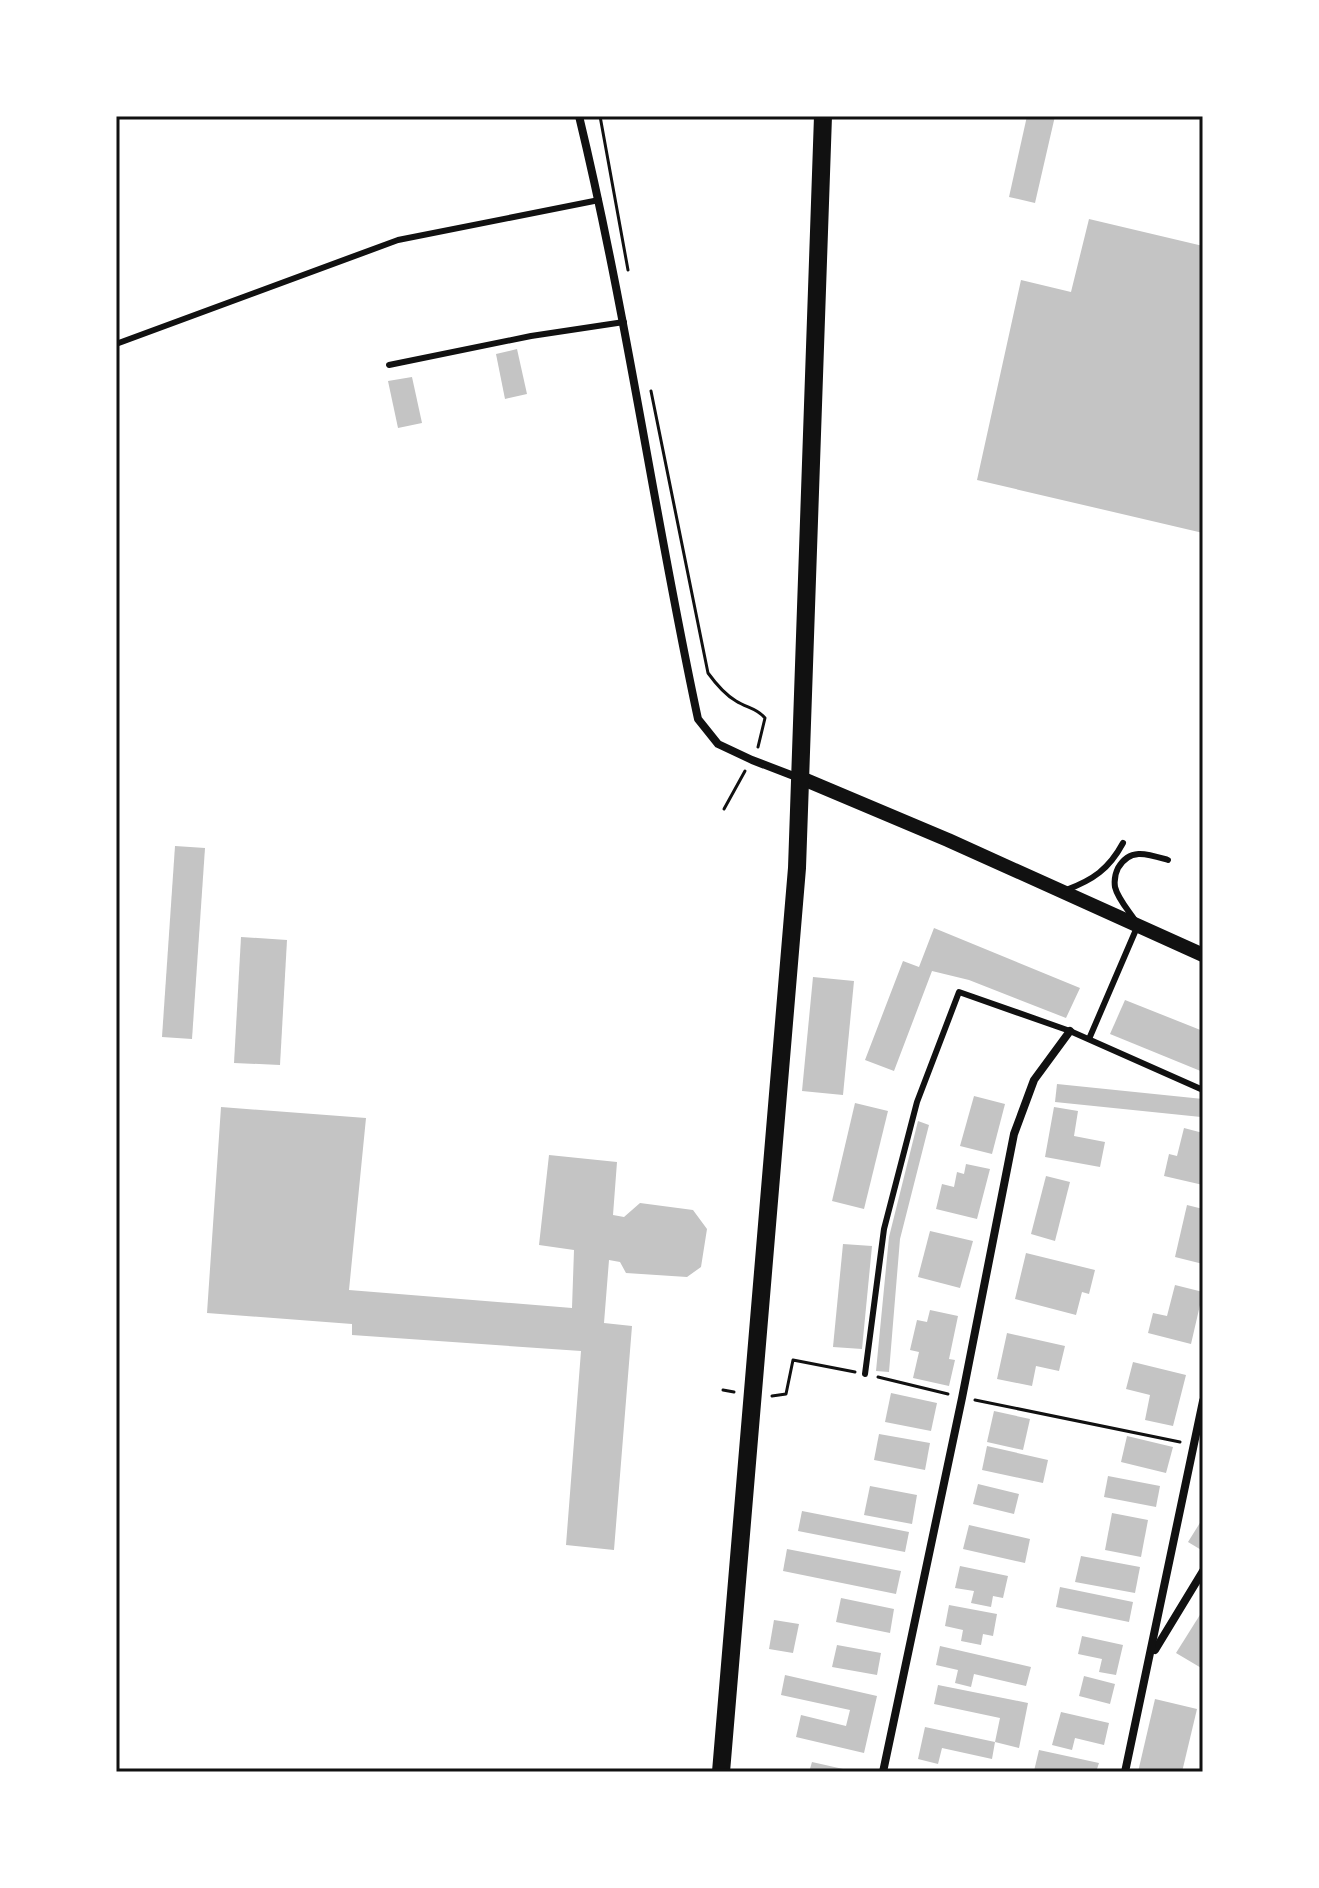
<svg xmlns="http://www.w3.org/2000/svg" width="1319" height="1888" viewBox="0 0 1319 1888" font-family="'Source Serif 4',serif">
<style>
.building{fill:#c4c4c4}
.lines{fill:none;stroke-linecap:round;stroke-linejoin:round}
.path{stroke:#111;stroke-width:3}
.service{stroke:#111;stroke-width:6}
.minor{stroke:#111;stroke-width:8}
.tertiary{stroke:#111;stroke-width:14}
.primary{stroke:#111;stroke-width:18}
.neatline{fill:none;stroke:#111;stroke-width:3}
</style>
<rect width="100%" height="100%" fill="#fff"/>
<g class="building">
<polygon points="1027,116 1055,116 1035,203 1009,197"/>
<polygon points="1089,219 1203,246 1203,533 977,480 1021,280 1071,292"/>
<polygon points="517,349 527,394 505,399 496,354"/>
<polygon points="412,377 422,423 398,428 388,381"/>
<polygon points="175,846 205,848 192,1039 162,1037"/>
<polygon points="934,928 1080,988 1066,1018 969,980 932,971 894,1071 865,1060 903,961 919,967"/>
<polygon points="241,937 287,940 280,1065 234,1063"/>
<polygon points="813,977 854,981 843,1095 802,1091"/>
<polygon points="1125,1000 1203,1031 1203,1072 1110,1034"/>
<polygon points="1057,1084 1203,1099 1201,1117 1055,1102"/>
<polygon points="974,1096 1005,1104 992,1154 960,1146"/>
<polygon points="855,1103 888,1111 864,1209 832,1201"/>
<polygon points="221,1107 366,1118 349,1290 572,1308 574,1250 539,1245 549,1155 617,1162 613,1215 624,1217 640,1203 693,1210 707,1229 701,1267 687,1277 626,1273 620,1262 609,1260 604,1323 632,1326 614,1550 566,1545 581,1351 352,1335 352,1324 207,1313"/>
<polygon points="1054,1107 1078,1111 1074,1136 1105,1142 1100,1167 1045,1157"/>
<polygon points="918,1121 929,1125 900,1239 889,1372 876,1371 889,1237"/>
<polygon points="1184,1128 1203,1133 1203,1185 1164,1176 1169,1154 1177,1156"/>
<polygon points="966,1164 990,1169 977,1219 936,1209 942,1184 954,1187 957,1172 964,1174"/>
<polygon points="1046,1176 1070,1182 1055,1241 1031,1234"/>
<polygon points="1187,1205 1203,1209 1203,1264 1175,1257"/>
<polygon points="930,1231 973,1241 960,1288 918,1277"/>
<polygon points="843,1244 872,1246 862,1349 833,1347"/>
<polygon points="1026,1253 1095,1270 1089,1294 1082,1292 1076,1315 1015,1299"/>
<polygon points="1175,1285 1203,1292 1191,1344 1148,1333 1153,1313 1167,1316"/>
<polygon points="930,1310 958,1316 949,1359 955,1360 949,1386 913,1378 919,1352 910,1350 917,1320 927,1322"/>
<polygon points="1007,1333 1065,1346 1059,1371 1036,1366 1032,1386 997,1379"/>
<polygon points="1133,1362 1186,1375 1173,1426 1145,1420 1150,1395 1126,1389"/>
<polygon points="891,1393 937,1403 931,1431 885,1422"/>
<polygon points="994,1411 1030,1419 1023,1450 987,1442"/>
<polygon points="879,1434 930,1443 925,1470 874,1460"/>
<polygon points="1127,1436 1173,1447 1166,1473 1121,1462"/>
<polygon points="987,1446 1048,1460 1043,1483 982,1470"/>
<polygon points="1108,1476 1160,1486 1156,1507 1104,1497"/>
<polygon points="978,1484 1019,1494 1014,1514 973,1504"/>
<polygon points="870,1486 917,1495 912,1524 864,1515"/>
<polygon points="802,1511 909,1532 905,1552 798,1531"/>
<polygon points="1112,1513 1148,1520 1141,1557 1105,1550"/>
<polygon points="1203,1518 1203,1551 1188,1542"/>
<polygon points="969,1525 1030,1539 1025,1563 963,1549"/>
<polygon points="787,1549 901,1571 896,1594 783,1571"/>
<polygon points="1081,1556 1140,1567 1135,1593 1075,1582"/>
<polygon points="960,1566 1008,1576 1003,1598 993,1596 991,1607 971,1603 974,1591 955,1588"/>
<polygon points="1060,1587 1133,1602 1129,1622 1056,1607"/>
<polygon points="841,1598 894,1609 890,1633 836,1622"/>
<polygon points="949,1605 997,1614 993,1636 983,1634 981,1645 961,1641 963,1630 945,1626"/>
<polygon points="1203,1610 1203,1669 1176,1653"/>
<polygon points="774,1620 799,1624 793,1653 769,1649"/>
<polygon points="1082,1636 1123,1645 1116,1675 1099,1672 1102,1659 1078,1654"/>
<polygon points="837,1645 881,1653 877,1675 832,1667"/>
<polygon points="940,1646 1031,1667 1026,1686 974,1674 971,1687 955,1683 958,1670 936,1665"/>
<polygon points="785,1675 877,1696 864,1753 796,1737 801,1715 846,1726 850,1710 781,1695"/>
<polygon points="1084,1676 1115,1684 1110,1704 1079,1696"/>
<polygon points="938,1685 1028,1703 1019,1748 995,1742 1000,1718 934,1704"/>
<polygon points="1155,1699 1197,1709 1182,1772 1138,1772"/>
<polygon points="1061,1712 1109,1723 1104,1745 1075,1738 1072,1750 1052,1745"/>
<polygon points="925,1727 995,1742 992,1759 942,1748 938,1764 918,1759"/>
<polygon points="1039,1750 1099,1763 1096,1772 1034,1771"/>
<polygon points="812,1762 852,1771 852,1772 809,1772"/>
</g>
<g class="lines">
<g class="path">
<polyline points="600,116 628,270"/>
<path d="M651,391L708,673C716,684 724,694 736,701C747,708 757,708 765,718L758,747"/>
<polyline points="724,809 745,771"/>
<polyline points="878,1377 948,1394"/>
<polyline points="723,1390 734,1392"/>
<polyline points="772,1396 786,1394 793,1360 855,1372"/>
<polyline points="975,1400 1180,1442"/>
</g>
<g class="service">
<polyline points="116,344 398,240 599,200"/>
<polyline points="389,365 531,336 624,322"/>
<path d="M1066,890C1093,880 1109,869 1123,843"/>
<path d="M1089,1039L1138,925C1131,913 1118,900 1115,887C1114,880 1115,874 1118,868C1130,847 1148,854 1168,860"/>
<polyline points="865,1374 884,1229 917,1102 959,992 1070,1031 1203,1090"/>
</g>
<g class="minor">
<path d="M579,116C627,315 655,519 698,719L718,744L752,760L799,778"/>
<polyline points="1155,1650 1203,1571"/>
<polyline points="883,1772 962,1398 1014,1134 1034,1080 1070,1031"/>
<polyline points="1125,1772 1203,1401"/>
</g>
<polyline class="tertiary" points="801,778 948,840 1203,955"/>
<polyline class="primary" points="721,1772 797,868 823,116"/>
</g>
<rect width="1319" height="1888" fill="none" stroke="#ffffff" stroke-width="236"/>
<rect x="118" y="118" width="1083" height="1652" class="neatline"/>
</svg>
